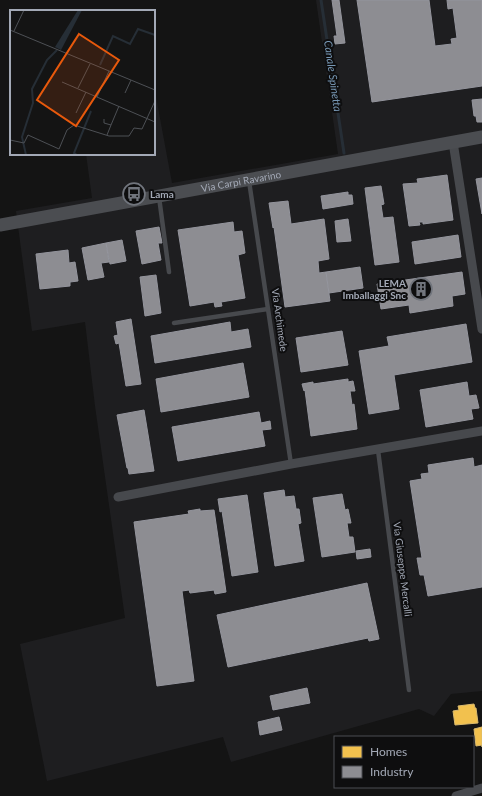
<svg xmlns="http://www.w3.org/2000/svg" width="482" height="796" viewBox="0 0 482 796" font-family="Lato,sans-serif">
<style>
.built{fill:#1e1e20}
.homes{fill:#f2c14e;stroke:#daba6d}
.industry{fill:#8d8d92;stroke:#94959d}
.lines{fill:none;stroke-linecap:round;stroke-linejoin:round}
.stream{stroke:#262e36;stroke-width:3}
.service{stroke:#47494d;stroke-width:4.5}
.minor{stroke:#47494d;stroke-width:9}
.secondary{stroke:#4b4d51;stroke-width:13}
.labels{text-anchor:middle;stroke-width:4;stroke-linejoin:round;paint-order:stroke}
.street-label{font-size:10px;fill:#a3a9b6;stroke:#0e0e0f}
.poi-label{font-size:10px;font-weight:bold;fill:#a3a9b6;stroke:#0e0e0f;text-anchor:start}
.water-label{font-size:11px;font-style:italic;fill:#7797b4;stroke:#0e0e0f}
.inset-river{fill:none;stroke:#262e36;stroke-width:2}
.inset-road{fill:none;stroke:#4d5055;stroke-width:1}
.view{fill:#e8590c;fill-opacity:0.15;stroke:#e8590c;stroke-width:2}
.inset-edge{fill:none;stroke:#a3a9b6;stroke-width:2}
</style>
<rect width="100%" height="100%" fill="#141414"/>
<polygon class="built" points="316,0 482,0 482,691 451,694 434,716 419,709 231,762 223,737 47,781 20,644 125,618 95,406 85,322 32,331 16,211 92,198 86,154 154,154 154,86 172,183 338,154"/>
<g class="homes">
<polygon points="474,704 475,708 476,708 478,723 455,725 453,711 459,710 458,706"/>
<polygon points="482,727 482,747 482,745 476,746 474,729"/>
</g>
<g class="industry">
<polygon points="332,0 339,0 345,43 335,44 334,36 337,36"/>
<polygon points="357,0 429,0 435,46 452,44 451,39 457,38 453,8 448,9 447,0 482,0 482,86 372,102"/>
<polygon points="482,99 482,122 477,122 476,116 474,116 472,100"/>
<polygon points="447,175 453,220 423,224 423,222 419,222 420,225 409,226 403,184 418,183 417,179"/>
<polygon points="482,178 482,214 476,179"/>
<polygon points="381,186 384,204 381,205 383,218 393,217 399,262 375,265 365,188"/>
<polygon points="348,192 348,195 352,195 353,204 323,209 321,196"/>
<polygon points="288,201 291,224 324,219 329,259 318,261 319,273 326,272 330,301 285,307 274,227 273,228 269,203"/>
<polygon points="348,219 351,241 337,242 335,221"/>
<polygon points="233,222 234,232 242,231 245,253 238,255 245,298 221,302 222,306 215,307 214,302 190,306 178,230"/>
<polygon points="159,227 162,243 158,243 161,260 142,264 136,231"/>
<polygon points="458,235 461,257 415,264 412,242"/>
<polygon points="122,240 126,261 110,264 106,243"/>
<polygon points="106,243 109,262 101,263 104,277 88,280 82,248"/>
<polygon points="68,250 69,263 75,262 78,281 70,282 70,286 40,289 36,254"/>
<polygon points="360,267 363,288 329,293 326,272"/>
<polygon points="462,272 465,294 452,296 453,306 410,313 409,305 381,309 377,284"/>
<polygon points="156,275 161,313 145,316 140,277"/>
<polygon points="131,319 141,384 126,386 119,343 116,344 114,336 118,335 116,322"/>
<polygon points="230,322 231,332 248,329 251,347 155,363 151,336"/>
<polygon points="466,324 472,362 394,375 399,409 369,414 359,351 389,346 387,337"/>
<polygon points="342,331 348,365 301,372 296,338"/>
<polygon points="243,363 249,397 161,412 156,379"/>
<polygon points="348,379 348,382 353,381 355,391 350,391 352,405 354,404 357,429 311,436 305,390 304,391 302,384 313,382 313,384"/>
<polygon points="467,382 469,396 476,395 479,408 471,409 473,419 426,427 420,390"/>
<polygon points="144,410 154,471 129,474 128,468 127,468 117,415"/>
<polygon points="259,412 261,423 270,421 271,429 262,430 265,446 178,461 172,427"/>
<polygon points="473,458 474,467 482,465 482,587 428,596 424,575 420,575 417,558 422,558 410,481 422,479 421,474 429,473 428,465"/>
<polygon points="284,490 285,497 294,496 296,509 299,509 301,523 298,524 304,561 275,566 264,493"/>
<polygon points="342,494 345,510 348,509 351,523 347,523 349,537 353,537 355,552 322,557 313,498"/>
<polygon points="247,495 258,572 232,576 222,511 220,512 218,499"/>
<polygon points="200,509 200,511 214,510 226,592 215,594 214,590 190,593 189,590 182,591 194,681 157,686 134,522 189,514 188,511"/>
<polygon points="370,549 371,557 357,559 356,551"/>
<polygon points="367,583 379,639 369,641 368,638 228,667 217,615"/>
<polygon points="307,688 310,703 273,710 270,696"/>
<polygon points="279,717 282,730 260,735 258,722"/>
</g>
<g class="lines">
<polyline class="stream" points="321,0 344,153"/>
<g class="service">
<polyline points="249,181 291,464"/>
<polyline points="159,197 169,272"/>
<polyline points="174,323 268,309"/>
<polyline points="378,450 409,690"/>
</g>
<g class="minor">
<polyline points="453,142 482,329"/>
<polyline points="118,497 291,464 482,431"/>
<polyline points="456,796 482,788"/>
</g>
<path class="secondary" id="s1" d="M0,225L482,137"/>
</g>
<defs>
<g id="bus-ring" transform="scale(1.15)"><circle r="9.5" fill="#0e0e0f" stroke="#71757d" stroke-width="1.5"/><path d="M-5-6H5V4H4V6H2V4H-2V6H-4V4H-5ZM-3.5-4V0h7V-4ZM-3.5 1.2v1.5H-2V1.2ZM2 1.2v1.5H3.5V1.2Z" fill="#71757d"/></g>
<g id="building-ring" transform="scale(1.15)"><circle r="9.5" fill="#0e0e0f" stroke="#71757d" stroke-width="1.5"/><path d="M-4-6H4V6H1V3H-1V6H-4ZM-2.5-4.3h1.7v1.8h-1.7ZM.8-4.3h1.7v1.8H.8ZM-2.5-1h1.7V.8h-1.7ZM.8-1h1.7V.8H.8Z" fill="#71757d"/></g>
</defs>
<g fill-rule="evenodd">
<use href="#bus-ring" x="134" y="194"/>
<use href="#building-ring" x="421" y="289"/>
</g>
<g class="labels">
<g class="street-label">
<text dy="4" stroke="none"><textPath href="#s1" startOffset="245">Via Carpi Ravarino</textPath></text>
<text transform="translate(280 320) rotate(82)" y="4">Via Archimede</text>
<text transform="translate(403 569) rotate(83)" y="4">Via Giuseppe Mercalli</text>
</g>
<g class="poi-label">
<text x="150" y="198">Lama</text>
<text x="406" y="287" text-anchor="end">LEMA<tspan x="406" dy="12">Imballaggi Snc</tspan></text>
</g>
<g class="water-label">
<text transform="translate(333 76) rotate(82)" y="4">Canale Spinetta</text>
</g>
</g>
<g transform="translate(10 10)">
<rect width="145" height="145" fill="#141414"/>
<path d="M68,0H72L51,40L45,37Z" fill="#262e36"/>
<path class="inset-river" d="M90,55L103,26L120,34L128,19L145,25M16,145L12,127L23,93L22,79L37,50L47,40M67,145L64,143L81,101"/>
<path class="inset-road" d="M0,20L145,80M4,21L14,0M52,72L145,112M68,78L80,54M115,83L121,70M87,87L99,61M66,103L76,82M94,109V113L101,115L97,125M101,115L109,96M0,130L14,133L18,125L49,139L57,120L64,115L99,126H119L124,118L132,119L145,91"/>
<path class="view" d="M69,24L109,50L66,116L27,90Z"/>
<rect width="145" height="145" class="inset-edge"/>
</g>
<rect x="334" y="736" width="140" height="52" fill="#0e0e0f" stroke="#4a4c52"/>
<rect x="342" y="746" width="20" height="12" fill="#f2c14e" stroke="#4a4c52"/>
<text x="370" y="756" font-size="12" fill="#a3a9b6">Homes</text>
<rect x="342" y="766" width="20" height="12" fill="#8d8d92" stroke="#4a4c52"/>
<text x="370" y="776" font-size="12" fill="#a3a9b6">Industry</text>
</svg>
